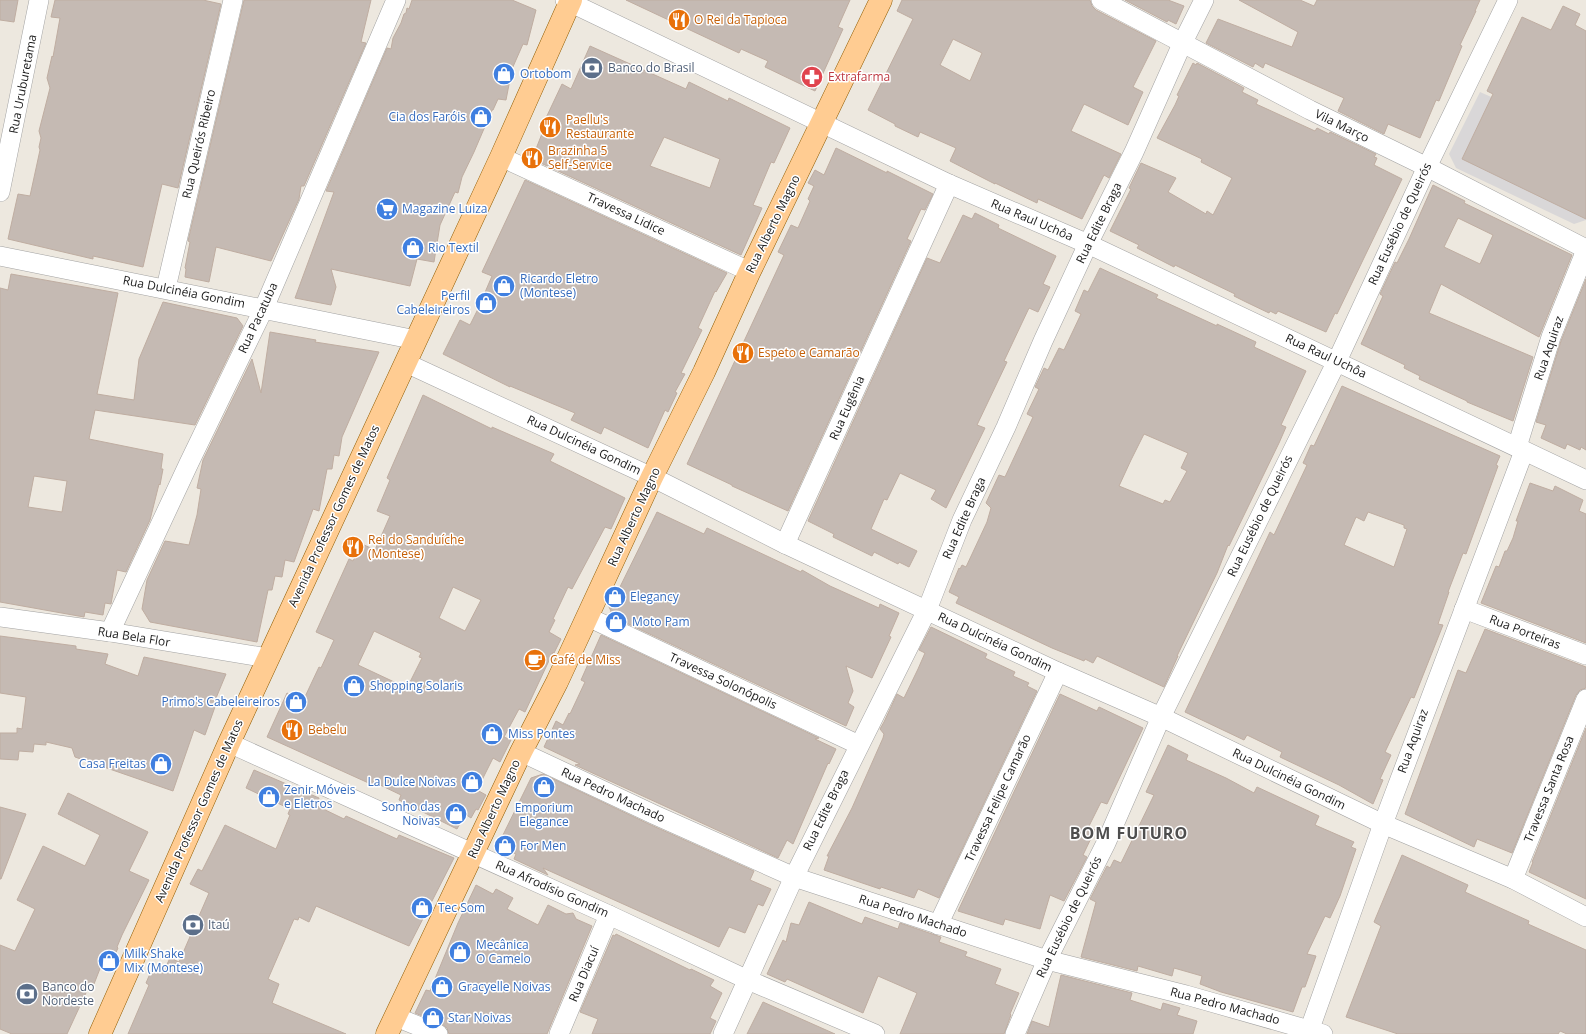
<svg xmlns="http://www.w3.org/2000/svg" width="1586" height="1034" viewBox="0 0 1586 1034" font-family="'Open Sans',sans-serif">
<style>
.residential{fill:#d9d7d8}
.building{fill:#c5bab3;stroke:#bfada1;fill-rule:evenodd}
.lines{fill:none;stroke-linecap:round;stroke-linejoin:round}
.street-casing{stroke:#a2a2a2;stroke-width:20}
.primary-casing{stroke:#915c00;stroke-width:23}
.street{stroke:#fff;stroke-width:19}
.primary{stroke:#ffcc92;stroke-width:22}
.labels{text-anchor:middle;stroke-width:3;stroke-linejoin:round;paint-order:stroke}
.food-label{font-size:12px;fill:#c56008;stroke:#fff;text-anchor:start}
.service-label{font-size:12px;fill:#4e5e75;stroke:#fff;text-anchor:start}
.shop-label{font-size:12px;fill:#366cbe;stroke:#fff;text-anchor:start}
.health-label{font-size:12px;fill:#be3a42;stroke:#fff;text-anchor:start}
.street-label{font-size:12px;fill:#1b1b1b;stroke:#fff}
.district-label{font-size:16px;font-weight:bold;letter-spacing:1px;fill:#4e4e4e;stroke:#fff}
</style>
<rect width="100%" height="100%" fill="#ede8df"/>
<polygon class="residential" points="1480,92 1586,139 1586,220 1574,224 1456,168 1449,154"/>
<g class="building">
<polygon points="0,0 18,0 14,22 0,20"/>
<polygon points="55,0 203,0 221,4 178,188 162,184 143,267 93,256 93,259 8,239 18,194 30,196 40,150 39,147 41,138 39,131 50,88 47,78 52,56 53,57 60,18 51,17"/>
<polygon points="244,0 371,0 361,42 366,43 304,186 301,186 299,199 271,261 216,247 209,282 185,277 186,269 185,268 190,242 188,241"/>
<polygon points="412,0 512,0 536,10 527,45 523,44 512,69 506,100 498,99 493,110 492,110 474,152 462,177 458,193 455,192 440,225 434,262 417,259 410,286 331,269 336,287 331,305 295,298 334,192 326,191 387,48 391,49 393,38 401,23 404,14 406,13 407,8 409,9"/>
<polygon points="626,0 850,0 838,27 843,29 815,91 765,67 768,61 741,49 739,53"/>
<path d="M902,0H1090L1092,6L1096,10L1156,41L1133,87L1143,92L1128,125L1084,104L1071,131L1121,154L1109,178L1104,175L1082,219L1038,199L1037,203L995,183V184L950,161L956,148L920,132L918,137L895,126V124L868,110L913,19L897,11ZM953,39L982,53L970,81L940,65Z"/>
<polygon points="1125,0 1168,0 1184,6 1176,24 1168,20 1167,22"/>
<polygon points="1239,0 1300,0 1314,6 1317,0 1480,0 1475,11 1476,11 1460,45 1462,46 1439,101 1436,100 1420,138 1388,124 1384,134 1338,111 1344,98 1265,63 1263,68 1255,63 1253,67 1206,43 1218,19 1292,47 1298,32"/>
<polygon points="1563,6 1580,14 1575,25 1586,31 1586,219 1462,159 1493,94 1487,91 1522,17 1551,30"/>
<path d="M590,46L686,89L689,82L728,101L729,98L790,128L774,163L771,162L753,205L762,208L741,255L532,159L547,121L545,120L562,84L571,89ZM664,137L720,159L710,188L650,166Z"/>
<polygon points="1193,63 1196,65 1197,63 1244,88 1242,92 1258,100 1256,104 1315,131 1317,128 1329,134 1330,132 1376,154 1374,157 1377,158 1374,165 1402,179 1337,314 1335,313 1326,332 1278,311 1276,314 1270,311 1269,313 1246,302 1234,296 1235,294 1212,283 1175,265 1174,267 1137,248 1139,245 1110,231 1131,189 1129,188 1141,163 1176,178 1168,192 1206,214 1207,211 1213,215 1232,178 1201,162 1202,159 1157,138 1175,105 1179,96 1177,95"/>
<polygon points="836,148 887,173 887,171 933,194 925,210 921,209 907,239 911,241 788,511 732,486 732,485 687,464 784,255 778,252 791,225 798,228 810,201 808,199 814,186 808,183 815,170 824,175"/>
<polygon points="525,180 727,273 716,292 715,291 698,328 702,330 681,373 685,374 675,392 677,393 668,412 665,410 648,448 604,427 601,434 571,420 575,413 510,386 510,387 443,354 460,320 470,325 484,297 483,297 492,276 482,272"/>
<path d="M1433,185L1465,201L1464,203L1572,255L1539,337L1441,284L1429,313L1533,357L1513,421L1467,402V401L1419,379L1420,376L1404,368L1405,365L1361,344L1383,296L1380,294L1395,262L1397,263L1409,239ZM1458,218L1493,235L1480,264L1444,247Z"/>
<polygon points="975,213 999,225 998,228 1056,256 1043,284 1050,287 1038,312 1029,308 1004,361 1007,362 977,425 985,428 946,508 931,499 936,490 900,473 887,500 884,499 871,529 917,551 909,567 899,562 898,564 874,552 872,556 833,537 834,534 808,521 927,258 940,263 963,215 972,219"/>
<path d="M1100,268L1158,295L1156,298L1178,308L1217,326V324L1256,342L1254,347L1306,371L1281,425L1286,427L1279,443L1229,546L1228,545L1217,573L1177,656H1178L1164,687L1097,656L1093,663L1085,659L1084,661L1052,648L956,603L959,597L949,592L959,568L960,569L962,565L966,567L987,522L991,508L986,503L999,475L1005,477L1033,417L1027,414L1039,389L1035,387L1044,368L1048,370L1059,348L1064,350L1081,314L1075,311L1084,290L1088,292ZM1144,434L1188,453L1181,468L1187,471L1170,502L1165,500L1163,504L1119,486L1131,460Z"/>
<path d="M11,274L118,293L97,394L134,400L139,359L163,302L237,318L243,326L195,425L95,410L89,439L163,454L161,469H163L160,485L159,484L150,520L126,572L117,570L111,604L105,603L103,615L85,612L84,617L0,602V288L8,290ZM34,476L67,481L62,512L28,507Z"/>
<polygon points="1586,279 1586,450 1581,447 1580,450 1567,444 1565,449 1541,438 1546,425 1536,422 1561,341"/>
<polygon points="270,332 316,340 315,342 379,352 342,437 339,456 334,455 332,469 327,469 319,511 313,509 294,562 285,560 282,577 275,576 272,590 268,590 257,642 150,622 142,609 147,580 165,541 189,545 197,515 201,489 197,488 203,460 252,359 261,393"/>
<path d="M1342,386L1500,456L1496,465L1498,466L1466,554L1463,553L1448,592H1449L1438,624L1443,625L1414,698L1411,697L1385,752L1391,755L1380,779L1383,780L1373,804L1339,785L1280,757L1282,752L1247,735L1244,740L1185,712L1270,532L1274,535L1282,518L1307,465L1303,463L1311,445L1314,446ZM1368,512L1404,525V528L1407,529L1394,567L1344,545L1356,517L1364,521Z"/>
<path d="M423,395L492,429V427L554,454L550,461L625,498L611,529L605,527L572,589L568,587L553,619L555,620L549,632L561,639L554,653L553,652L525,712L519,709L504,737L511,740L500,762L493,758L477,790L486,795L478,810L476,809L471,818L465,814L457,829L399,800L401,795L374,782L373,785L267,737L287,693L303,701L319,667L321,668L334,640L316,632L349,559L353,561L362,544L375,550L390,516L377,511L390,480L387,478ZM453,587L481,600L465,631L439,618ZM374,631L421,653L419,657L422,658L407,688L358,665Z"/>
<polygon points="1530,483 1553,491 1555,486 1583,500 1579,511 1586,514 1586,643 1481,603 1496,566 1499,567 1505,551 1507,551 1513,538 1518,521 1516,521"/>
<polygon points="657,512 704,534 707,528 801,572 802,570 830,586 879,608 880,604 899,613 889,636 891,637 872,678 846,666 853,691 848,703 854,707 846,726 609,615 611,611 607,603 615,597"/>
<polygon points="931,627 987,654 985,658 1015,672 1013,676 1029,683 1027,686 1037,691 939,898 918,889 914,898 881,887 880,889 824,870 829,856 827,856 852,808 883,738 884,734 880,729 884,722 897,694 904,698 918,669 925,653 919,650"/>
<polygon points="1485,629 1586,667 1586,688 1580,690 1576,695 1512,853 1477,839 1474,847 1405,814 1458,670 1466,673"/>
<polygon points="601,635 819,738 815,739 836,749 829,764 828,763 793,844 787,840 778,858 575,765 580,764 544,747 556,721 563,725 569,713 570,714 585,682 581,680"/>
<polygon points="0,636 76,646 76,649 108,654 105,664 138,676 144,657 226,674 214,703 216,704 205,735 194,730 173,791 75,757 72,748 46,742 46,745 34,744 33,752 19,751 18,760 0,759 0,733 17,733 17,728 22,729 26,697 0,693"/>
<polygon points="1060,694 1097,711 1099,707 1143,728 1107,804 1101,802 1089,826 1095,830 1083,855 1087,857 1064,901 1050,895 1040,929 1005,919 1003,925 958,911"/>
<polygon points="1586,728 1586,899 1529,872 1533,862 1532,862"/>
<polygon points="1168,745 1188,755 1186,760 1226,778 1254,793 1257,787 1319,816 1315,825 1354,842 1351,847 1356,849 1340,896 1330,918 1325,916 1307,954 1316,956 1305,987 1302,987 1293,1012 1221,992 1200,984 1202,976 1174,968 1172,976 1138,966 1137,971 1081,957 1096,902 1090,899 1107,866 1110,868 1114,860 1121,863 1154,795 1146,792"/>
<polygon points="254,770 319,798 317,806 344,819 346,816 397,839 399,835 454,858 409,946 316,906 309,922 299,917 298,920 294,919 268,979 279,984 272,1003 346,1034 128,1034 149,985 146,983 152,969 163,973 170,958 179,962 209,893 190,884 198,869 202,871 225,825 276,849 290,815 288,814 290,809 246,788"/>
<polygon points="543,774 651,825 754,871 750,880 771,889 763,906 758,904 745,933 729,927 719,947 543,868 548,875 514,859 516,854 503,848 500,841 531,778"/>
<polygon points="68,793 148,832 129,871 149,880 122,935 117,947 118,948 108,970 101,966 94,984 91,982 67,1034 12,1034 0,1029 0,945 15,951 35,909 17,900 43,846 85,866 100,835 58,814"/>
<polygon points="0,807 26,814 1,879 0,879"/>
<polygon points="1402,855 1468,885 1465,892 1529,921 1528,924 1586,950 1586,1034 1567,1034 1560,1031 1558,1034 1398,1034 1346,1017 1381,926 1374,922"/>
<polygon points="476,885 493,894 496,889 513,898 507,909 538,925 548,905 566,914 573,913 576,919 592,926 547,1034 449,1034 447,1028 442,1024 415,1013 426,990 430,991 458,923"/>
<polygon points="809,902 862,924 865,917 898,929 900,923 941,937 939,942 967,952 965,956 1001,969 995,984 1019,993 1010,1014 1011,1015 1004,1034 900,1034 917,993 878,976 863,1013 787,979 785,982 767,974 783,940 786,942 791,923 799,925"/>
<polygon points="616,934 690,970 691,969 714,980 710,986 722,993 710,1018 716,1021 710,1034 592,1034 598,1019 580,1012 613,935 615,936"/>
<polygon points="1061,975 1132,993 1130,1000 1161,1010 1163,1003 1180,1008 1177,1015 1197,1021 1193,1034 1027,1034 1032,1021 1049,1027"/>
<polygon points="763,1002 835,1034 747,1034"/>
</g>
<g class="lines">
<g class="street-casing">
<g id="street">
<polyline points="565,0 949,184 1088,244 1586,480"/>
<polyline points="1101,0 1310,110 1427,167 1586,249"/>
<polyline points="501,157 740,267 749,273"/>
<polyline points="0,192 39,0"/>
<polyline points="0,256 416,340"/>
<polyline points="166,288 233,0"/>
<polyline points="406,363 652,477 785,544 1058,672 1161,717 1383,824 1513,879 1586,917"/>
<polyline points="1517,447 1551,337 1586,250"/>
<polyline points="785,544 949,184"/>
<polyline points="1464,609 1586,655"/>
<polyline points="0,617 110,632 268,658"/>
<polyline points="588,617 859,745"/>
<polyline points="110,632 189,463 264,308 396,0"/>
<polyline points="229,743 609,915 748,980 875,1034"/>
<polyline points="521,752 655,815 794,877 1047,960 1186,995 1323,1034"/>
<polyline points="1513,879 1586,699"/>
<polyline points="938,925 1058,672"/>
<polyline points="396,1017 438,1034"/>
<polyline points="559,1034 609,915"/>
<polyline points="723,1034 794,877 927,610 962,520 1006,427 1043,341 1088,244 1134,152 1182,44 1204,0"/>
<polyline points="1015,1034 1047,960 1106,843 1161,717 1337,361 1427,167 1508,0"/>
<polyline points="1308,1034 1383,824 1524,451"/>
</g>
</g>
<g class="primary-casing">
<g id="primary">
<polyline points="100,1034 229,743 501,157 571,0"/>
<polyline points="387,1034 521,752 557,682 652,477 704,372 749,273 881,0"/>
</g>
</g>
<use href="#street" class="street"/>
<use href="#primary" class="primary"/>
</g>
<defs>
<g id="restaurant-disc" transform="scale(1.15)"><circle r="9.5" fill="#e8710a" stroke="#fff"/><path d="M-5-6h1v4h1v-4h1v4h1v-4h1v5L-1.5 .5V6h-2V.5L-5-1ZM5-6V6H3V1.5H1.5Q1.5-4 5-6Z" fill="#fff"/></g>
<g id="bank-disc" transform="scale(1.15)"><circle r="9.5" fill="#5c6f8a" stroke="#fff"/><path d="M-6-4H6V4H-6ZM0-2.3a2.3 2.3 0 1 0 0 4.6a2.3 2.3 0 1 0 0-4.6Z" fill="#fff"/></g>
<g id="shop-disc" transform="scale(1.15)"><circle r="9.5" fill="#3f7fe0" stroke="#fff"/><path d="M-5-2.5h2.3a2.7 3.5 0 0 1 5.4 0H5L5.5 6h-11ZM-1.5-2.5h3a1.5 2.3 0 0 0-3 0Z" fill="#fff"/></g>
<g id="pharmacy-disc" transform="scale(1.15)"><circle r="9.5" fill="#e0444e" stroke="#fff"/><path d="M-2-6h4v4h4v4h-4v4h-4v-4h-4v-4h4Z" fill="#fff"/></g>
<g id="supermarket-disc" transform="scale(1.15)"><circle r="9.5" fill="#3f7fe0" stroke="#fff"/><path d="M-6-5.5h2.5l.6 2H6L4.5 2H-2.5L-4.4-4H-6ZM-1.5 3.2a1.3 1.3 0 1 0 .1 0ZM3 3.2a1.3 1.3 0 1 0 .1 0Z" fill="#fff"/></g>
<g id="cafe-disc" transform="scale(1.15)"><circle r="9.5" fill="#e8710a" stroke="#fff"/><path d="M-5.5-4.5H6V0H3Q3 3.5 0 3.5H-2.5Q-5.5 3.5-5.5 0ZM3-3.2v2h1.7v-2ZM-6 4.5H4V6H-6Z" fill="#fff"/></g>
</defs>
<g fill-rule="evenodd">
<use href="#restaurant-disc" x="679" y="20"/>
<use href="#bank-disc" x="592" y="68"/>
<use href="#shop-disc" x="504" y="74"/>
<use href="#pharmacy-disc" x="812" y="77"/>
<use href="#shop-disc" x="481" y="117"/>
<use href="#restaurant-disc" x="550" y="127"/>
<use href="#restaurant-disc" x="532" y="158"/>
<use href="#supermarket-disc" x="387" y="209"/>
<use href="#shop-disc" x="413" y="248"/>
<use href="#shop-disc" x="504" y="286"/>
<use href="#shop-disc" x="486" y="303"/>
<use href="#restaurant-disc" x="743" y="353"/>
<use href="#restaurant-disc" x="353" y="547"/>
<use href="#shop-disc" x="615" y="597"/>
<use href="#shop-disc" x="616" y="622"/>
<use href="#cafe-disc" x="535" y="660"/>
<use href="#shop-disc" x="354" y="686"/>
<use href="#shop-disc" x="296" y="702"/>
<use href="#restaurant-disc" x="292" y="730"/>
<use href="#shop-disc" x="492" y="734"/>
<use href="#shop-disc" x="161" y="764"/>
<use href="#shop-disc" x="472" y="782"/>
<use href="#shop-disc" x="544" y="787"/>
<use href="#shop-disc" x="269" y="797"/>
<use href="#shop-disc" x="456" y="814"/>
<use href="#shop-disc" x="505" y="846"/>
<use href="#shop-disc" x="422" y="908"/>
<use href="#bank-disc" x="193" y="925"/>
<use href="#shop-disc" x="460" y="952"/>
<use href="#shop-disc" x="109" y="961"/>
<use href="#shop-disc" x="442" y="987"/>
<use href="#bank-disc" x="27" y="994"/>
<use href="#shop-disc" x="433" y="1018"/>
</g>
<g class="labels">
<g class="food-label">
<text x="694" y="24">O Rei da Tapioca</text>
<text x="566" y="124">Paellu's<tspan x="566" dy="14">Restaurante</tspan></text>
<text x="548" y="155">Brazinha 5<tspan x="548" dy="14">Self-Service</tspan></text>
<text x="758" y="357">Espeto e Camarão</text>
<text x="368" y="544">Rei do Sanduíche<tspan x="368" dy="14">(Montese)</tspan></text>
<text x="550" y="664">Café de Miss</text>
<text x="308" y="734">Bebelu</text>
</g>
<g class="service-label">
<text x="608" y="72">Banco do Brasil</text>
<text x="208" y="929">Itaú</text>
<text x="42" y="991">Banco do<tspan x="42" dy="14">Nordeste</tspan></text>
</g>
<g class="shop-label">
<text x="520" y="78">Ortobom</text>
<text x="466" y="121" text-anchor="end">Cia dos Faróis</text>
<text x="402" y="213">Magazine Luiza</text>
<text x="428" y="252">Rio Textil</text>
<text x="520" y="283">Ricardo Eletro<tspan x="520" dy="14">(Montese)</tspan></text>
<text x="470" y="300" text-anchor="end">Perfil<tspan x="470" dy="14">Cabeleireiros</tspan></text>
<text x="630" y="601">Elegancy</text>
<text x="632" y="626">Moto Pam</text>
<text x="370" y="690">Shopping Solaris</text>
<text x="280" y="706" text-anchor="end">Primo's Cabeleireiros</text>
<text x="508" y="738">Miss Pontes</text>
<text x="146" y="768" text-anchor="end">Casa Freitas</text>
<text x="456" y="786" text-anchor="end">La Dulce Noivas</text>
<text x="284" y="794">Zenir Móveis<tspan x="284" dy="14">e Eletros</tspan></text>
<text x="440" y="811" text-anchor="end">Sonho das<tspan x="440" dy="14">Noivas</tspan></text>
<text x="544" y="812" text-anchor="middle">Emporium<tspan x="544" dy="14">Elegance</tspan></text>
<text x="520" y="850">For Men</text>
<text x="438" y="912">Tec Som</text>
<text x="476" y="949">Mecânica<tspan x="476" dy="14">O Camelo</tspan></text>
<text x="124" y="958">Milk Shake<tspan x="124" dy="14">Mix (Montese)</tspan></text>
<text x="458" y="991">Gracyelle Noivas</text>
<text x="448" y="1022">Star Noivas</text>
</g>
<g class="health-label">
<text x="828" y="81">Extrafarma</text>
</g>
<g class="street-label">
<text transform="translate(23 84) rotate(-79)" y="4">Rua Uruburetama</text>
<text transform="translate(1342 126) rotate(26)" y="4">Vila Março</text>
<text transform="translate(199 144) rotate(-77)" y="4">Rua Queirós Ribeiro</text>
<text transform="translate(626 214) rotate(25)" y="4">Travessa Lidice</text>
<text transform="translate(1032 220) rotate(23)" y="4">Rua Raul Uchôa</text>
<text transform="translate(1099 223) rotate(-64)" y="4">Rua Edite Braga</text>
<text transform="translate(773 224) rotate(-64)" y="4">Rua Alberto Magno</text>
<text transform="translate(1400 224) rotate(-65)" y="4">Rua Eusébio de Queirós</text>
<text transform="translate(184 292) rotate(11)" y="4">Rua Dulcinéia Gondim</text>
<text transform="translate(258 318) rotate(-65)" y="4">Rua Pacatuba</text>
<text transform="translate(1549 348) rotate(-71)" y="4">Rua Aquiraz</text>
<text transform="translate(1326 356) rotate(25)" y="4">Rua Raul Uchôa</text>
<text transform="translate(847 408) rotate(-66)" y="4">Rua Eugênia</text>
<text transform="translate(584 445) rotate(25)" y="4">Rua Dulcinéia Gondim</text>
<text transform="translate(334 516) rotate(-65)" y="4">Avenida Professor Gomes de Matos</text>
<text transform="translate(1260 516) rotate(-64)" y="4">Rua Eusébio de Queirós</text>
<text transform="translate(634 517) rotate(-65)" y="4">Rua Alberto Magno</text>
<text transform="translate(964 518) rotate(-66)" y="4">Rua Edite Braga</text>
<text transform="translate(1525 632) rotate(21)" y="4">Rua Porteiras</text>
<text transform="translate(134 637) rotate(9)" y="4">Rua Bela Flor</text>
<text transform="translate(995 642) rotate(25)" y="4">Rua Dulcinéia Gondim</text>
<text transform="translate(723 681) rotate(25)" y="4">Travessa Solonópolis</text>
<text transform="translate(1413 741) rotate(-70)" y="4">Rua Aquiraz</text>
<text transform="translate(1289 779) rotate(26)" y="4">Rua Dulcinéia Gondim</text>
<text transform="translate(1549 789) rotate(-68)" y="4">Travessa Santa Rosa</text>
<text transform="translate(613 795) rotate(25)" y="4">Rua Pedro Machado</text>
<text transform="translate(998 798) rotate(-65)" y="4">Travessa Felipe Camarão</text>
<text transform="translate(494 809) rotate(-65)" y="4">Rua Alberto Magno</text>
<text transform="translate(826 810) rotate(-64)" y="4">Rua Edite Braga</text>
<text transform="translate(199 811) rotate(-66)" y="4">Avenida Professor Gomes de Matos</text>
<text transform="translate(552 889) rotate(24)" y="4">Rua Afrodísio Gondim</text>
<text transform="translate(913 916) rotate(18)" y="4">Rua Pedro Machado</text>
<text transform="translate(1069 917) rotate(-64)" y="4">Rua Eusébio de Queirós</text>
<text transform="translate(584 974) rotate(-67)" y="4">Rua Diacuí</text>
<text transform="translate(1225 1006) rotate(15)" y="4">Rua Pedro Machado</text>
</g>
<g class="district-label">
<text x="1129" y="839">BOM FUTURO</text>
</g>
</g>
</svg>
